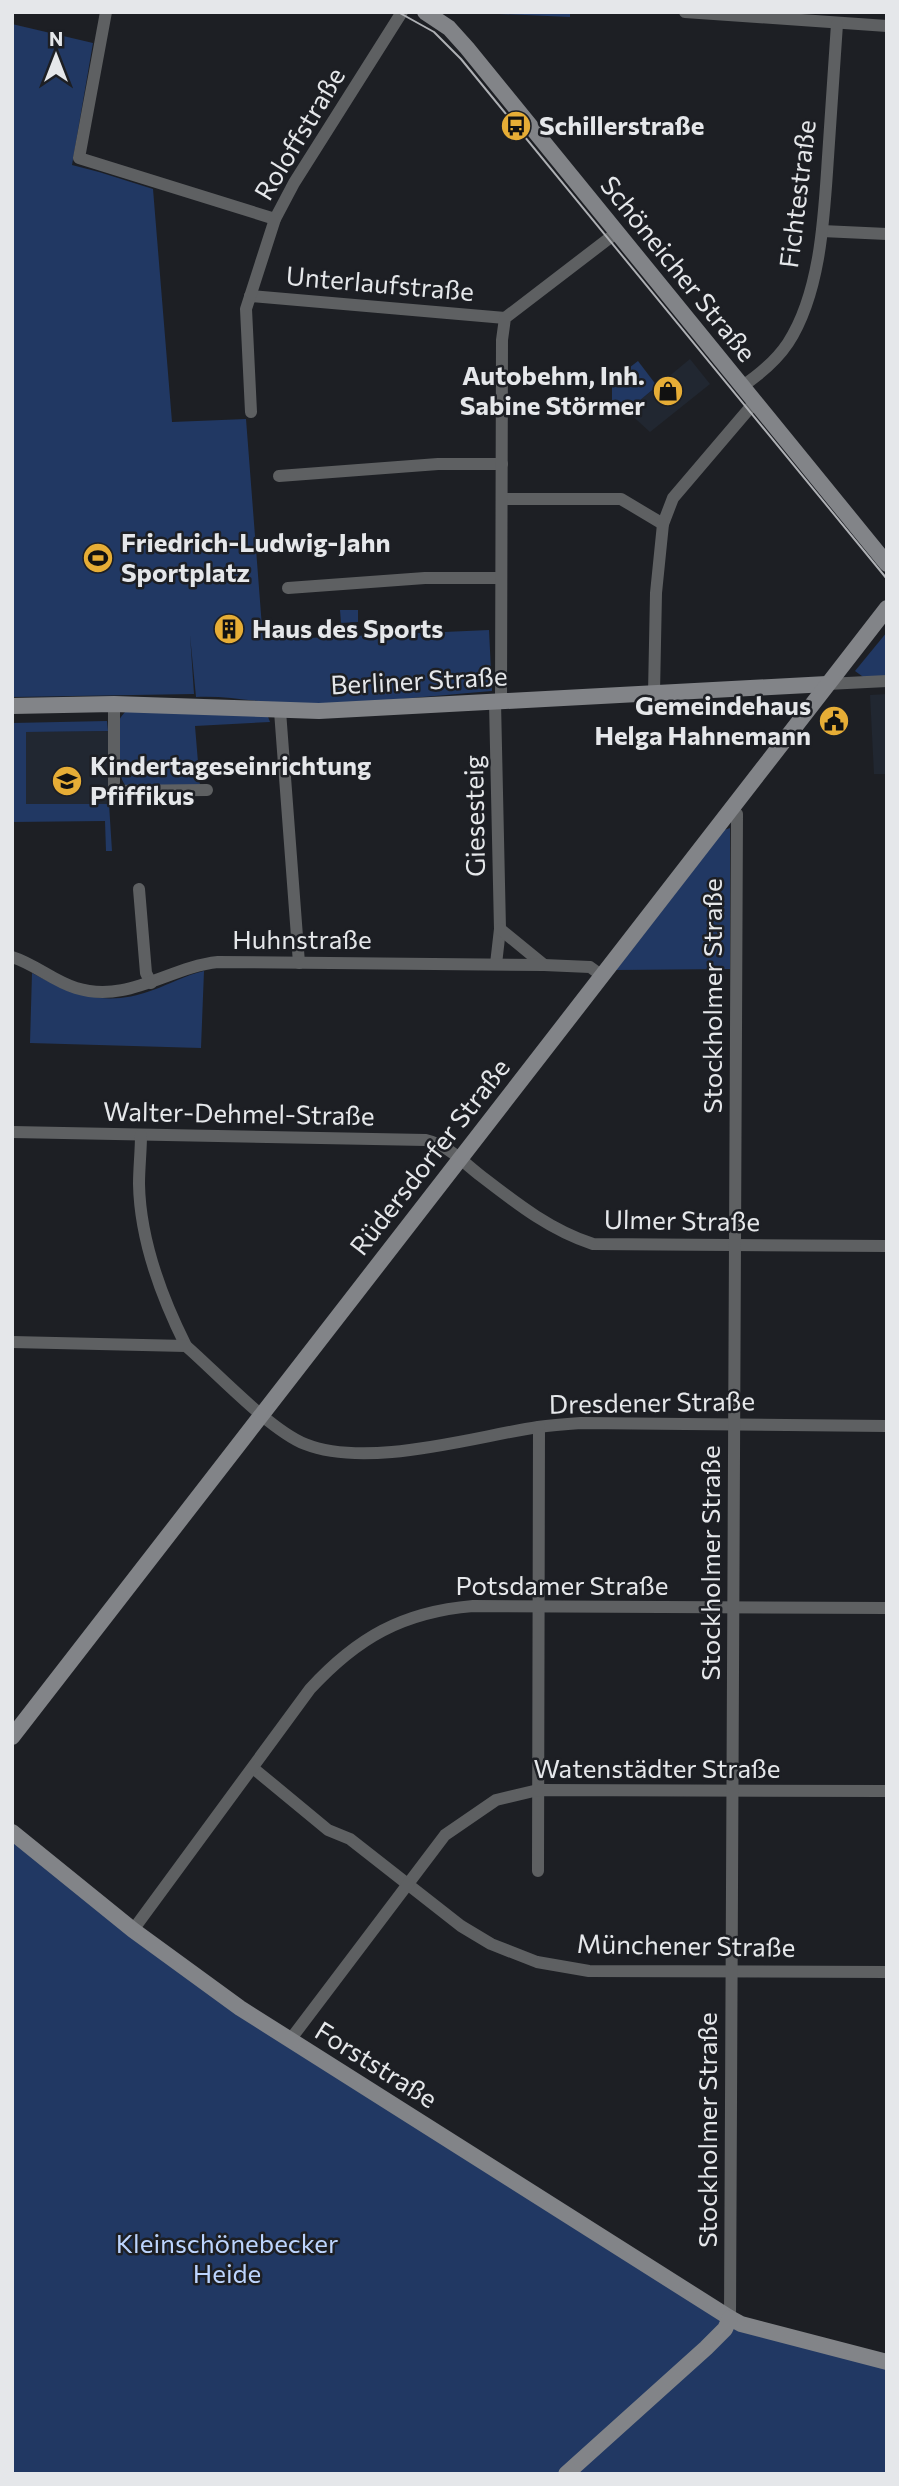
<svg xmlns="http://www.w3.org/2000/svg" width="899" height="2486" viewBox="0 0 899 2486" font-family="Commissioner,sans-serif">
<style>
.built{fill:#212731}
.green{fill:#213863}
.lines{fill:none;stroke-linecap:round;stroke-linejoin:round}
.street{stroke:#5e6062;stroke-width:12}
.secondary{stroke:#828488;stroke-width:16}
.tram{stroke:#aeb0b4;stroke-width:2}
.labels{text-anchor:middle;stroke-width:5;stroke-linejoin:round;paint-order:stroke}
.poi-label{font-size:26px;font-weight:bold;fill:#e5e7ea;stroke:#1d1f24;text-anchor:start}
.street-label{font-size:26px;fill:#e5e7ea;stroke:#1d1f24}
.park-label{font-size:26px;fill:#bdd5fe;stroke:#1d1f24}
</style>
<rect width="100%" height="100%" fill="#1d1f24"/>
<g class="built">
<polygon points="690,359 710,384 650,432 627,411"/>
<polygon points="887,694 887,774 874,774 870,695"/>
<polygon points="108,731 109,804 26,804 26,732"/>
</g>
<g class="green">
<polygon points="454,12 570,12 570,17"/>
<path d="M12,24L93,43L72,165L99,172L153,189L172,422L246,419L263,640L489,630L492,691C428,696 363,704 298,704C264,704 229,695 196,697L190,635L194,694L12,697Z"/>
<polygon points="638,361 657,386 627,411 612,411 612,381"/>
<polygon points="340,610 358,610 358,622 341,623"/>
<polygon points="887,632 887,679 866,679 855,671"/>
<path d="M128,709L267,714L270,722L195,726L200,786L127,787C116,778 115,737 118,724C119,718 124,713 128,709Z"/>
<polygon points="107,721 108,731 26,732 26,804 109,804 112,851 106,851 105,821 12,822 12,723"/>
<polygon points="730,828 730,969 616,970 724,830"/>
<path d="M204,971L201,1048L30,1043L32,973C73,995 106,1008 153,990C170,984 186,975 204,971Z"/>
<polygon points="12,1838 220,2000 714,2314 887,2368 887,2474 12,2474"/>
</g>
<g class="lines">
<g class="street">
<polyline points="106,12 79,158 275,219"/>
<polyline points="685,12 887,26"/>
<polyline points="822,231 887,234"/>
<polyline points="250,296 505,318"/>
<path d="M741,387C759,375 776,361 788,343C821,292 824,216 828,157C831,112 834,68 837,24"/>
<polyline points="251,412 246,309 275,219 294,183 402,12"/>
<polyline points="279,476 438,464 502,464"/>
<polyline points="502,499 621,499 663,524"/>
<polyline points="288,588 425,578 501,578"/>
<polyline points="827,684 887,681"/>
<polyline points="654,693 656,593 663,524 673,498 754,403"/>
<polyline points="495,702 500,929 496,964"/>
<polyline points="501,702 502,340 505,318 616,233"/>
<polyline points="114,704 114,791 207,790"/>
<polyline points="280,711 299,963"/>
<polyline points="139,889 146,973 151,983"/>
<polyline points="500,929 544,965"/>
<path d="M12,957C35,964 53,981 76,988C128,1004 169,967 218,962L544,965L590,967L601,975"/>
<path d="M12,1132L426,1140C448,1145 464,1163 481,1176C516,1203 550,1230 593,1244L887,1246"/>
<path d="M141,1135C141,1151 139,1168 139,1184C140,1240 161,1296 186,1346"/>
<path d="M12,1342L186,1346C217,1373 270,1430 305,1444C368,1469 472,1437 538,1427C552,1425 566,1424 581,1423L887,1426"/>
<polyline points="253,1768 328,1830 350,1839 461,1926 491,1944 537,1962 589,1971 887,1972"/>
<polyline points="538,1871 539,1427"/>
<path d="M133,1930L310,1689C357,1638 402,1612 473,1606L887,1608"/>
<polyline points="290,2040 445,1835 496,1800 538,1790 887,1791"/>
<polyline points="730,2318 737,814 731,811"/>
</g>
<g class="secondary">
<polyline points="425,12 449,28 467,48 887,564"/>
<polyline points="12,706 114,704 319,711 827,684"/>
<polyline points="12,1737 887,608"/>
<polyline points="12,1832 133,1930 240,2008 730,2318 741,2324 887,2362"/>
<polyline points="566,2474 706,2348 725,2329 730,2318"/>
</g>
<polyline class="tram" points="398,12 434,32 461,59 887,579"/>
</g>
<defs>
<g id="bus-disc" transform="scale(1.575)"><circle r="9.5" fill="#e6ad36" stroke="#1d1f24"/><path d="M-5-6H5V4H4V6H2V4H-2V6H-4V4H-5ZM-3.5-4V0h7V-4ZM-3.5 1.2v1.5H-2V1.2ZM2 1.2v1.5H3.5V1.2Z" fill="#111"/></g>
<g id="shop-disc" transform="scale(1.575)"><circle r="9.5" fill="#e6ad36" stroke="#1d1f24"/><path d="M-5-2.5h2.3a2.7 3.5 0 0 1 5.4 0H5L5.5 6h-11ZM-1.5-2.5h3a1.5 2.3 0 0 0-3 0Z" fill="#111"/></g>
<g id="stadium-disc" transform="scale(1.575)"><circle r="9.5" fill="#e6ad36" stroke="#1d1f24"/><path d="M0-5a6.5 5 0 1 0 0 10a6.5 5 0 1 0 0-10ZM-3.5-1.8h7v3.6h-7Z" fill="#111"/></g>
<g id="building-disc" transform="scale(1.575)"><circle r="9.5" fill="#e6ad36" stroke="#1d1f24"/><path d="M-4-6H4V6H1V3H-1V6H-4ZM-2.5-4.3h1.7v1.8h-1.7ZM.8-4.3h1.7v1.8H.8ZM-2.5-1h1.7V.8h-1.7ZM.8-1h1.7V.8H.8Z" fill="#111"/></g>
<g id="civic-disc" transform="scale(1.575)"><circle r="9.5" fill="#e6ad36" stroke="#1d1f24"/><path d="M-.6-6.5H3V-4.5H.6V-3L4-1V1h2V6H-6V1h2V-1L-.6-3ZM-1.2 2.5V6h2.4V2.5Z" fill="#111"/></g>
<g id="school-disc" transform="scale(1.575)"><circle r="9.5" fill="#e6ad36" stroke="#1d1f24"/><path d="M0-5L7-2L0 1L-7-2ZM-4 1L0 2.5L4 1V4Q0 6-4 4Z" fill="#111"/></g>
</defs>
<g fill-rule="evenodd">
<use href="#bus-disc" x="516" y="126"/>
<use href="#shop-disc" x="668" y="391"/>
<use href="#stadium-disc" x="98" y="558"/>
<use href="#building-disc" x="229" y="629"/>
<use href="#civic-disc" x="834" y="721"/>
<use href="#school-disc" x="67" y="781"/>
</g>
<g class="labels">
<g class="poi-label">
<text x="539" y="135">Schillerstraße</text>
<text x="645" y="385" text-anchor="end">Autobehm, Inh.<tspan x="645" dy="30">Sabine Störmer</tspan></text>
<text x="121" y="552">Friedrich-Ludwig-Jahn<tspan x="121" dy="30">Sportplatz</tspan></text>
<text x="252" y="638">Haus des Sports</text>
<text x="811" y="715" text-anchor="end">Gemeindehaus<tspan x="811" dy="30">Helga Hahnemann</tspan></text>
<text x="90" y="775">Kindertageseinrichtung<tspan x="90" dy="30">Pfiffikus</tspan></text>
</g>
<g class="street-label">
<text transform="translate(300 134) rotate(-59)" y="9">Roloffstraße</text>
<text transform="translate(798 194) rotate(-83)" y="9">Fichtestraße</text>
<text transform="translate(678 269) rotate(51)" y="9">Schöneicher Straße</text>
<text transform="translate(380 284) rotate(5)" y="9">Unterlaufstraße</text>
<text transform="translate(419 681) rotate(-3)" y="9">Berliner Straße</text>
<text transform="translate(475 816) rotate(-91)" y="9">Giesesteig</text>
<text x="302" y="949">Huhnstraße</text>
<text transform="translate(713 996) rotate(-90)" y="9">Stockholmer Straße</text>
<text transform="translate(239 1114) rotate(1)" y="9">Walter-Dehmel-Straße</text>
<text transform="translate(430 1157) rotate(-52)" y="9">Rüdersdorfer Straße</text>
<text transform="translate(682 1221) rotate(1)" y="9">Ulmer Straße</text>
<text transform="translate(652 1403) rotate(-1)" y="9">Dresdener Straße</text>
<text transform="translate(711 1563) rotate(-90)" y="9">Stockholmer Straße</text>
<text x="562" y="1595">Potsdamer Straße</text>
<text x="657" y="1778">Watenstädter Straße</text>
<text transform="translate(686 1946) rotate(1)" y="9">Münchener Straße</text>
<text transform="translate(376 2065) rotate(32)" y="9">Forststraße</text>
<text transform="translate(708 2130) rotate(-90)" y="9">Stockholmer Straße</text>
</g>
<g class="park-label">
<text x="227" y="2253">Kleinschönebecker<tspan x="227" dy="30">Heide</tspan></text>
</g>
</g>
<rect width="899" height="2486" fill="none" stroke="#e5e7ea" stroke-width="28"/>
<g transform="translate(56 56)" stroke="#1d1f24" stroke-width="5" paint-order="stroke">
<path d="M0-5L12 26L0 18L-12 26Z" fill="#e5e7ea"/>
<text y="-10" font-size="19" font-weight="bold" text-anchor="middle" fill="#e5e7ea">N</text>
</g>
</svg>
